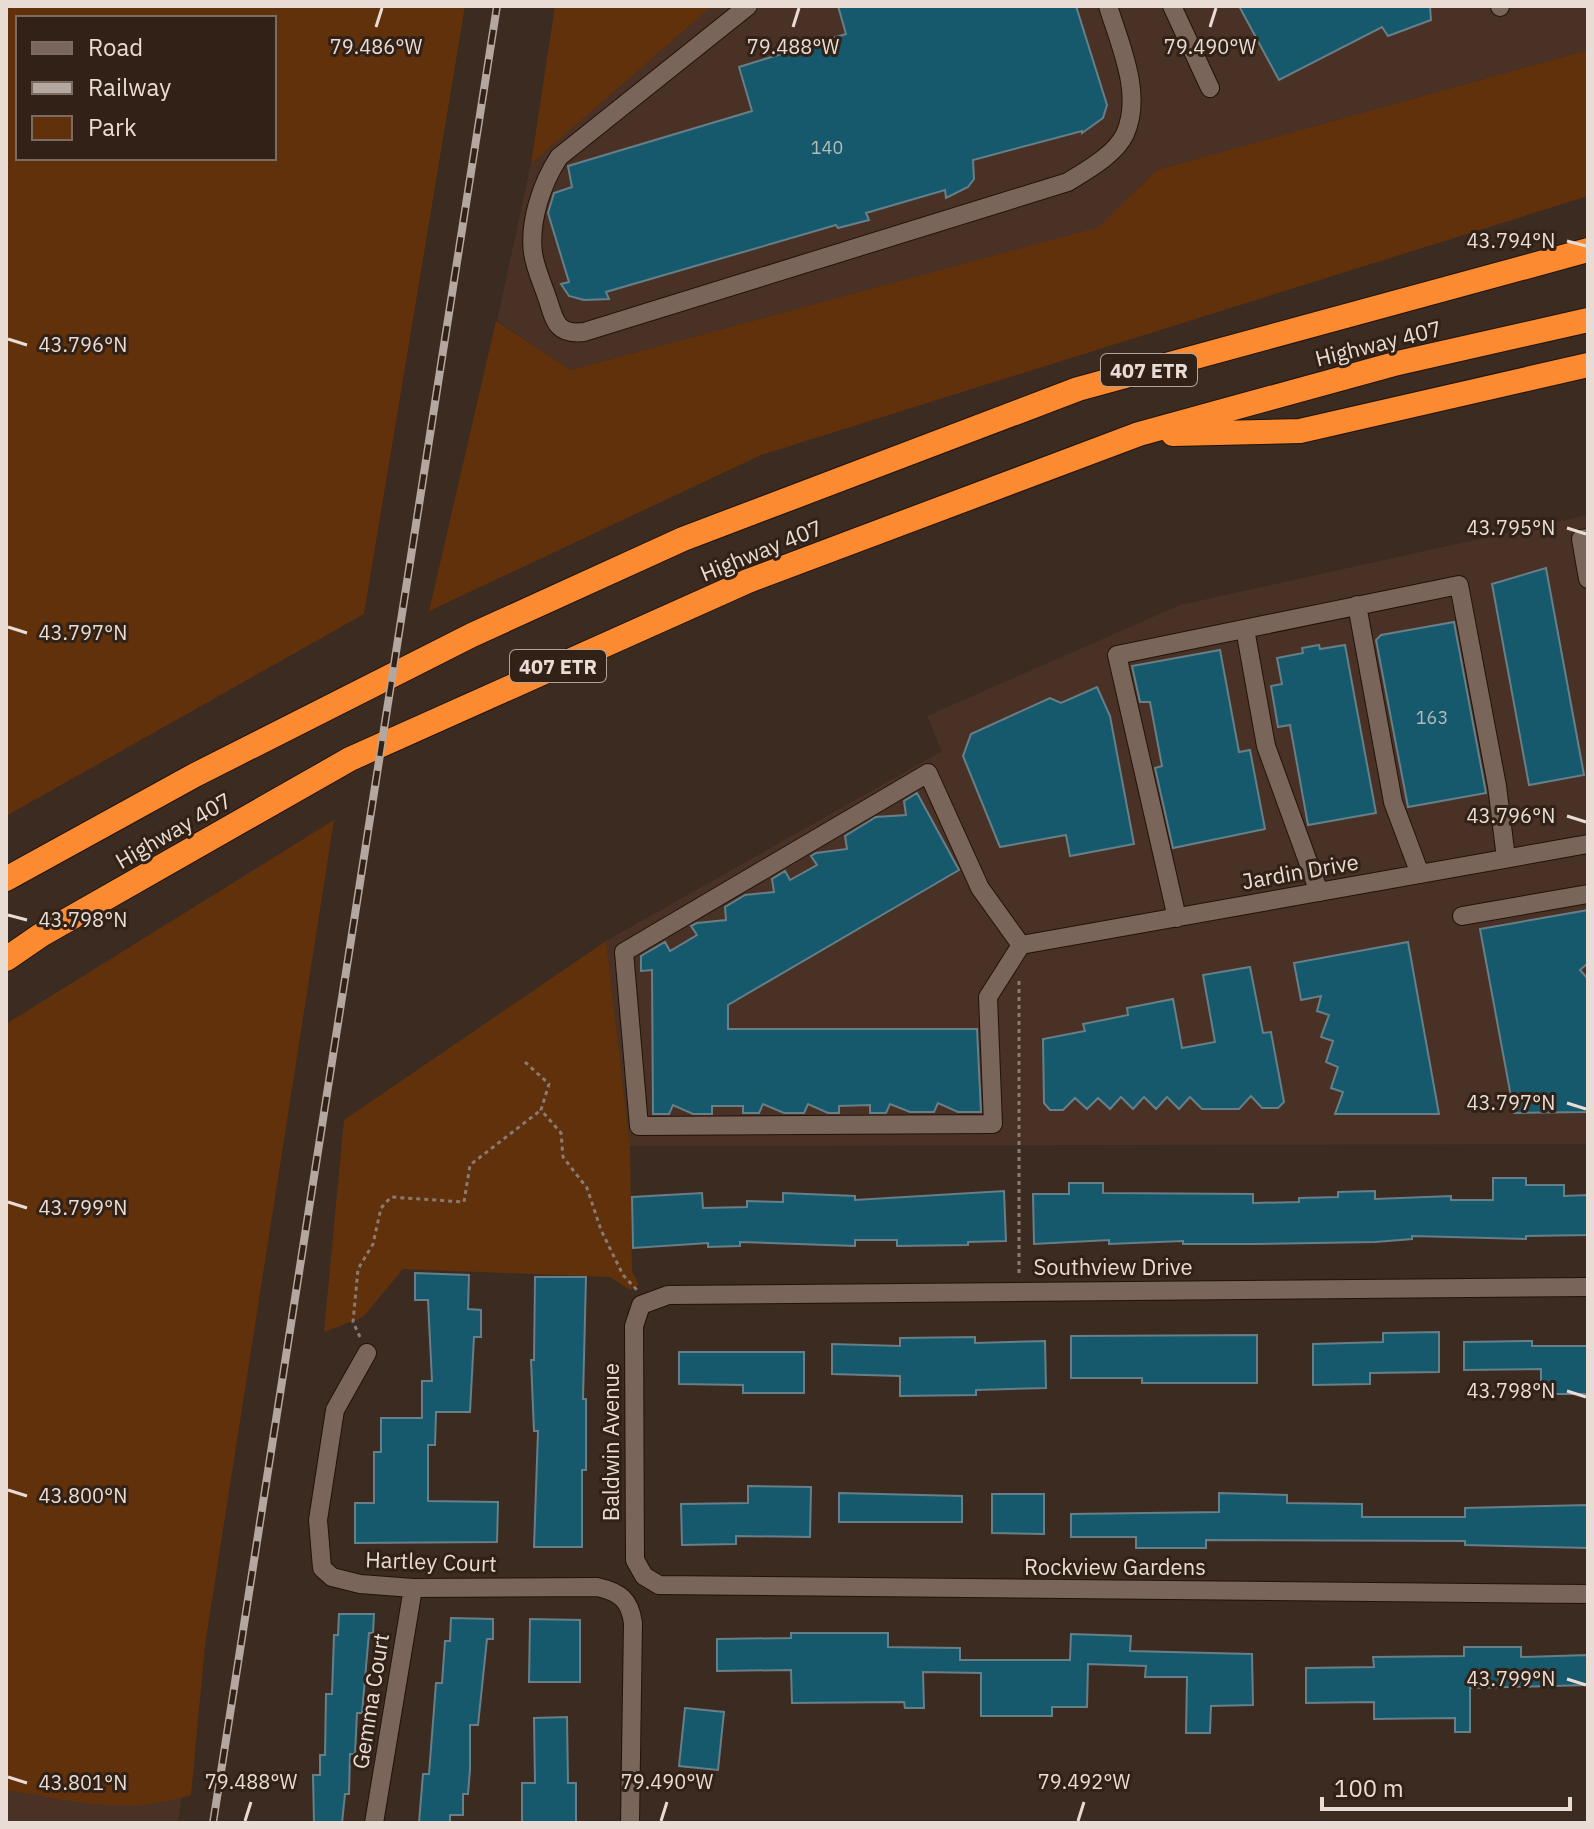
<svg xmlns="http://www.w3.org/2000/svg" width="1594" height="1829" viewBox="0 0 1594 1829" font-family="'IBM Plex Sans',sans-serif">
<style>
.built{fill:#493225}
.green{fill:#61310c;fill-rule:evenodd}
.building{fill:#17596c;stroke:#667f88;stroke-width:2}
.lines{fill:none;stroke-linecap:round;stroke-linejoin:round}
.minor-casing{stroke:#221309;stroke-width:20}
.highway-casing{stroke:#221309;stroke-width:26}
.path{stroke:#8a7b72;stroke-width:3;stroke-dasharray:4 4;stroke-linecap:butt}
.minor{stroke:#796559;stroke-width:18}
.highway{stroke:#fc8a31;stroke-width:24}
.rail-casing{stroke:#b4a79f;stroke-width:8}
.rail{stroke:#312116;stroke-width:5;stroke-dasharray:15;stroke-linecap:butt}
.ticks{fill:none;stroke:#e8dcd5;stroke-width:3}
.labels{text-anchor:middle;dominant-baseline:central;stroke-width:6;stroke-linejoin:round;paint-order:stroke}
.number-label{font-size:18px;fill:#b4bbbb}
.shield{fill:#312116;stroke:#b1a49c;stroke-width:2}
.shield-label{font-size:20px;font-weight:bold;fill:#e8dcd5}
.street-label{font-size:22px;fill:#e8dcd5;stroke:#312116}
.ticks-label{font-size:20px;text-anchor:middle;fill:#e8dcd5;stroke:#312116;stroke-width:6;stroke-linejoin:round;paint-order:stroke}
</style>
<rect width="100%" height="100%" fill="#3c2b20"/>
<path class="built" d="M712,6H1588V50L1157,170L1100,227L571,370L497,321L531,164Z
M1588,515V1144L630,1146L606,941L942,751L927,716L1180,605Z
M6,1771L185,1774L178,1823H6Z"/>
<path class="green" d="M6,6H465L364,614L6,816ZM18,18H274V158H18Z
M555,6H712L531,164Z
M1588,50V196L761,455L429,611L496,321L571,370L1099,227L1157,170Z
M334,820L205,1645L191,1795C122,1816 75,1801 6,1790V1024Z
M606,941L630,1146L632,1272L639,1284L630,1290L610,1277L403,1269L363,1317L324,1332L344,1120Z"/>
<path class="building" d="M838,6H1076L1107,105L1103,118L1082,133V131L973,160L974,179L968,187L946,198L945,190L866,213L869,220L838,228L836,225L606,292L609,299L584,300L569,296L561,284L569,282L548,213L554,193L572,187L568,166L752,111L739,67L846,34Z
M1239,6H1430L1431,20L1388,36L1382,27L1279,80Z
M1546,568L1584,775L1529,785L1492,584Z
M1454,622L1486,793L1408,807L1376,640L1381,635Z
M1319,645L1320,649L1345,645L1376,813L1308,825L1290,725L1278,727L1271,686L1282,684L1277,658L1303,653L1302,648Z
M1220,650L1239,752L1250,750L1265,829L1173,848L1155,768L1162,766L1150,702H1140L1132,666Z
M1097,687L1110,716L1134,844L1070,856L1066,835L1000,847L963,756L971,734L1050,698L1061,703Z
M917,793L959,870L728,1005V1029H977L981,1112H958L938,1103L934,1112H910L890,1104L886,1113H870V1105L839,1106V1113H828L808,1104L804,1113H784L763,1104L759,1113H743V1106H712V1114H693L673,1105L669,1114H653L652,970L641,971V956L665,942L670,951L697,935L691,926L697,923L726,920L725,907L745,895L774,892L772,879L785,871L790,880L817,865L811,856L816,853L847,849L845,836L876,817L906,815L904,801Z
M1588,910V963L1580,970L1588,979V1112L1514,1113L1480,929Z
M1408,942L1439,1114H1335L1343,1092L1331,1088L1338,1067L1326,1062L1333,1041L1321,1037L1329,1015L1317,1011L1321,996L1301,1000L1294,963Z
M1250,967L1263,1033L1271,1032L1284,1102L1278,1108H1262L1251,1096L1239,1109H1202L1190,1097L1179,1109L1167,1097L1156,1109L1144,1097L1133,1109L1121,1097L1110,1109L1098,1098L1087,1109L1075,1098L1063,1110H1050L1044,1103L1043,1039L1085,1031L1083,1024L1128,1015L1127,1008L1173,999L1182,1048L1215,1042L1203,975Z
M1493,1178H1526V1185H1564V1196L1588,1195V1235L1526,1236V1239L1412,1236V1239L1375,1242L1254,1244H1183V1241L1109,1244V1240L1034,1244L1033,1194H1069V1183H1103V1193L1253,1194V1203L1299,1202V1198L1338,1197V1192L1375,1191V1199L1451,1196V1200H1493Z
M1004,1191L1006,1241L968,1242V1245L897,1246V1240H855V1246L740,1242V1246L708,1247V1243L633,1248L632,1197L702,1193L703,1208L747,1207V1201L783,1202V1193L855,1196V1200Z
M415,1273L469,1275L468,1309L481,1310V1337H474L470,1412H436L435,1445H428V1501L498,1502L497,1542L355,1543V1503H374V1452H381V1418H422V1381H432L428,1300H415Z
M535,1277H586L583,1399H586V1470H582V1547H534L538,1431H534L531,1360H534Z
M1439,1332V1372L1370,1373V1384L1313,1385V1344L1383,1342V1333Z
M1257,1335V1383H1142V1378H1071V1336Z
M975,1337V1343L1045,1341L1046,1388L976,1390V1395L900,1396V1376L832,1374V1344L900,1346V1338Z
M1532,1341V1346H1588V1394H1541V1369L1464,1370V1342Z
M679,1352H804V1393H743V1385L679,1384Z
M748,1486L811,1487L810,1537L736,1536V1544L682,1545L681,1504L748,1503Z
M839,1493L962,1496V1522H839Z
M1219,1493L1287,1495V1503L1362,1504V1517H1465V1508L1588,1505V1548L1465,1545V1541L1206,1540V1548H1136V1537H1071V1514L1219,1512Z
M992,1494H1044V1534L992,1533Z
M339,1614H374L373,1633H369L362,1713H357L355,1754H350L349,1794H345L342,1823H314L313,1775H320V1755H325L326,1694H332L334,1635H338Z
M451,1618L493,1619V1639H487L478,1725H470V1769L468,1794H463V1815H450V1823H419L423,1774H429L436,1683H442L445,1641H450Z
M530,1619L580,1620V1682H529Z
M791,1633H888V1647L960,1648V1660H1070L1071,1634L1131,1636L1130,1651L1252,1654L1253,1705L1211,1706L1210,1733H1186L1187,1677H1145L1146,1666L1088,1664L1087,1707H1052V1716H981V1673L923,1672L924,1708H905L904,1702L792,1703L791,1670L717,1671V1639L791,1638Z
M1464,1647H1521V1657L1588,1655V1685L1470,1688V1732H1455V1718L1374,1719V1702L1306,1703V1668L1374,1667L1373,1657L1464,1656Z
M685,1708L724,1712L718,1770L679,1766Z
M567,1717L568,1783H576V1823H522V1783H535L534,1718Z"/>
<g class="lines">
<defs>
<path id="minor" d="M748,6L559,157C542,183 529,221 533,253C535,268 543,285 548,300C555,323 558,335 584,332L1068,182C1087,170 1115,155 1125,134C1143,94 1120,45 1108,6
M1172,6L1210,88
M1500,6V7
M1588,538L1581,539L1588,579
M1357,605L1393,802L1420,874
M1245,629L1266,746L1319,892
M928,773L980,888L1021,945L988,997L993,1124L639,1126L624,952Z
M1462,916L1588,894
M1177,918L1117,655L1459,585L1497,786L1506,858
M1021,945L1588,844
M1588,1287L668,1295L641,1305L634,1326L635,1560L644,1576L659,1585L1588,1594
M367,1353L335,1410L318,1520L322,1568L332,1577L360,1584L413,1588L597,1587C620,1592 630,1600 633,1623L630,1823
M374,1823L413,1588"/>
<path id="highway" d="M1173,434L1300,431L1588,365
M6,879L195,775L472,635L683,539L1078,389L1588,250
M6,959L41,935L350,759L748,581L1139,434L1398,363L1588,320"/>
</defs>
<use href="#minor" class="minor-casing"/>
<use href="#highway" class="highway-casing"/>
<path class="path" d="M1019,981V1277
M525,1062L549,1084L541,1110L561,1133L563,1157L587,1188L601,1230L623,1275L637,1290
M360,1337L353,1322L358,1269L373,1244L381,1208L391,1197L464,1202L470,1165L541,1110"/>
<use href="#minor" class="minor"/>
<use href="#highway" class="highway"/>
<defs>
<path id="rail" d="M213,1823L497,6"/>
</defs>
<use href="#rail" class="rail-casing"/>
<use href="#rail" class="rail"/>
</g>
<path class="ticks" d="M376,27L382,8M793,27L799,8M1210,27L1216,8M1567,241L1586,246M8,339L27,345M1567,528L1586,534M8,627L27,633M1567,816L1586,822M8,915L27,920M1567,1103L1586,1109M8,1202L27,1208M1567,1391L1586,1397M8,1490L27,1496M1567,1679L1586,1685M8,1777L27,1783M245,1821L251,1802M661,1821L667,1802M1078,1821L1084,1802"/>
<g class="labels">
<g class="number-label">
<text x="827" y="147">140</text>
<text x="1432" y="717">163</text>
</g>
<g class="shield">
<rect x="1101" y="354" width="96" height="32" rx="6"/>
<rect x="510" y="650" width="96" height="32" rx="6"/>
</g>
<g class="shield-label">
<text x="1149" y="370">407 ETR</text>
<text x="558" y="666">407 ETR</text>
</g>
<g class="street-label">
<text transform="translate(1378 343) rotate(-14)">Highway 407</text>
<text transform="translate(761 550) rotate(-22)">Highway 407</text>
<text transform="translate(173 830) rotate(-30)">Highway 407</text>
<text transform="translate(1300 871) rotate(-10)">Jardin Drive</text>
<text x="1113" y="1266">Southview Drive</text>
<text transform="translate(610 1442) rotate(-90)">Baldwin Avenue</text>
<text transform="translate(431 1561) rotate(2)">Hartley Court</text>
<text x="1115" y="1566">Rockview Gardens</text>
<text transform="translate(370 1701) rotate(-81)">Gemma Court</text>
</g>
</g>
<g class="ticks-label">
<text x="376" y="54">79.486°W</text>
<text x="793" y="54">79.488°W</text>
<text x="1210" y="54">79.490°W</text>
<text x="1511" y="248">43.794°N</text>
<text x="83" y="352">43.796°N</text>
<text x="1511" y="535">43.795°N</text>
<text x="83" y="640">43.797°N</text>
<text x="1511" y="823">43.796°N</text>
<text x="83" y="927">43.798°N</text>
<text x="1511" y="1110">43.797°N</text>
<text x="83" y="1215">43.799°N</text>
<text x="1511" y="1398">43.798°N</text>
<text x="83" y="1503">43.800°N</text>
<text x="1511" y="1686">43.799°N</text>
<text x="251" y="1789">79.488°W</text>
<text x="667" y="1789">79.490°W</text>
<text x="1084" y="1789">79.492°W</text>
<text x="83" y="1790">43.801°N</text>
</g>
<rect width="1594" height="1829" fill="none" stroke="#e8dcd5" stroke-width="16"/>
<rect x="16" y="16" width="260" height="144" fill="#312116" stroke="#7a6c62" stroke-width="2"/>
<rect x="32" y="42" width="40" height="12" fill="#796559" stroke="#7a6c62" stroke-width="2"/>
<text x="88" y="56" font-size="24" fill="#e8dcd5">Road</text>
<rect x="32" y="82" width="40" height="12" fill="#b4a79f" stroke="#7a6c62" stroke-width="2"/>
<text x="88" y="96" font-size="24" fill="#e8dcd5">Railway</text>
<rect x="32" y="116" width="40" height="24" fill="#61310c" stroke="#7a6c62" stroke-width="2"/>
<text x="88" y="136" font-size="24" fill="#e8dcd5">Park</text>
<path d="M1322 1797v12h248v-12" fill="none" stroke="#e8dcd5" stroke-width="4"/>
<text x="1334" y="1797" font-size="24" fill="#e8dcd5" stroke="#312116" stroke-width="6" paint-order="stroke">100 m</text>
</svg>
